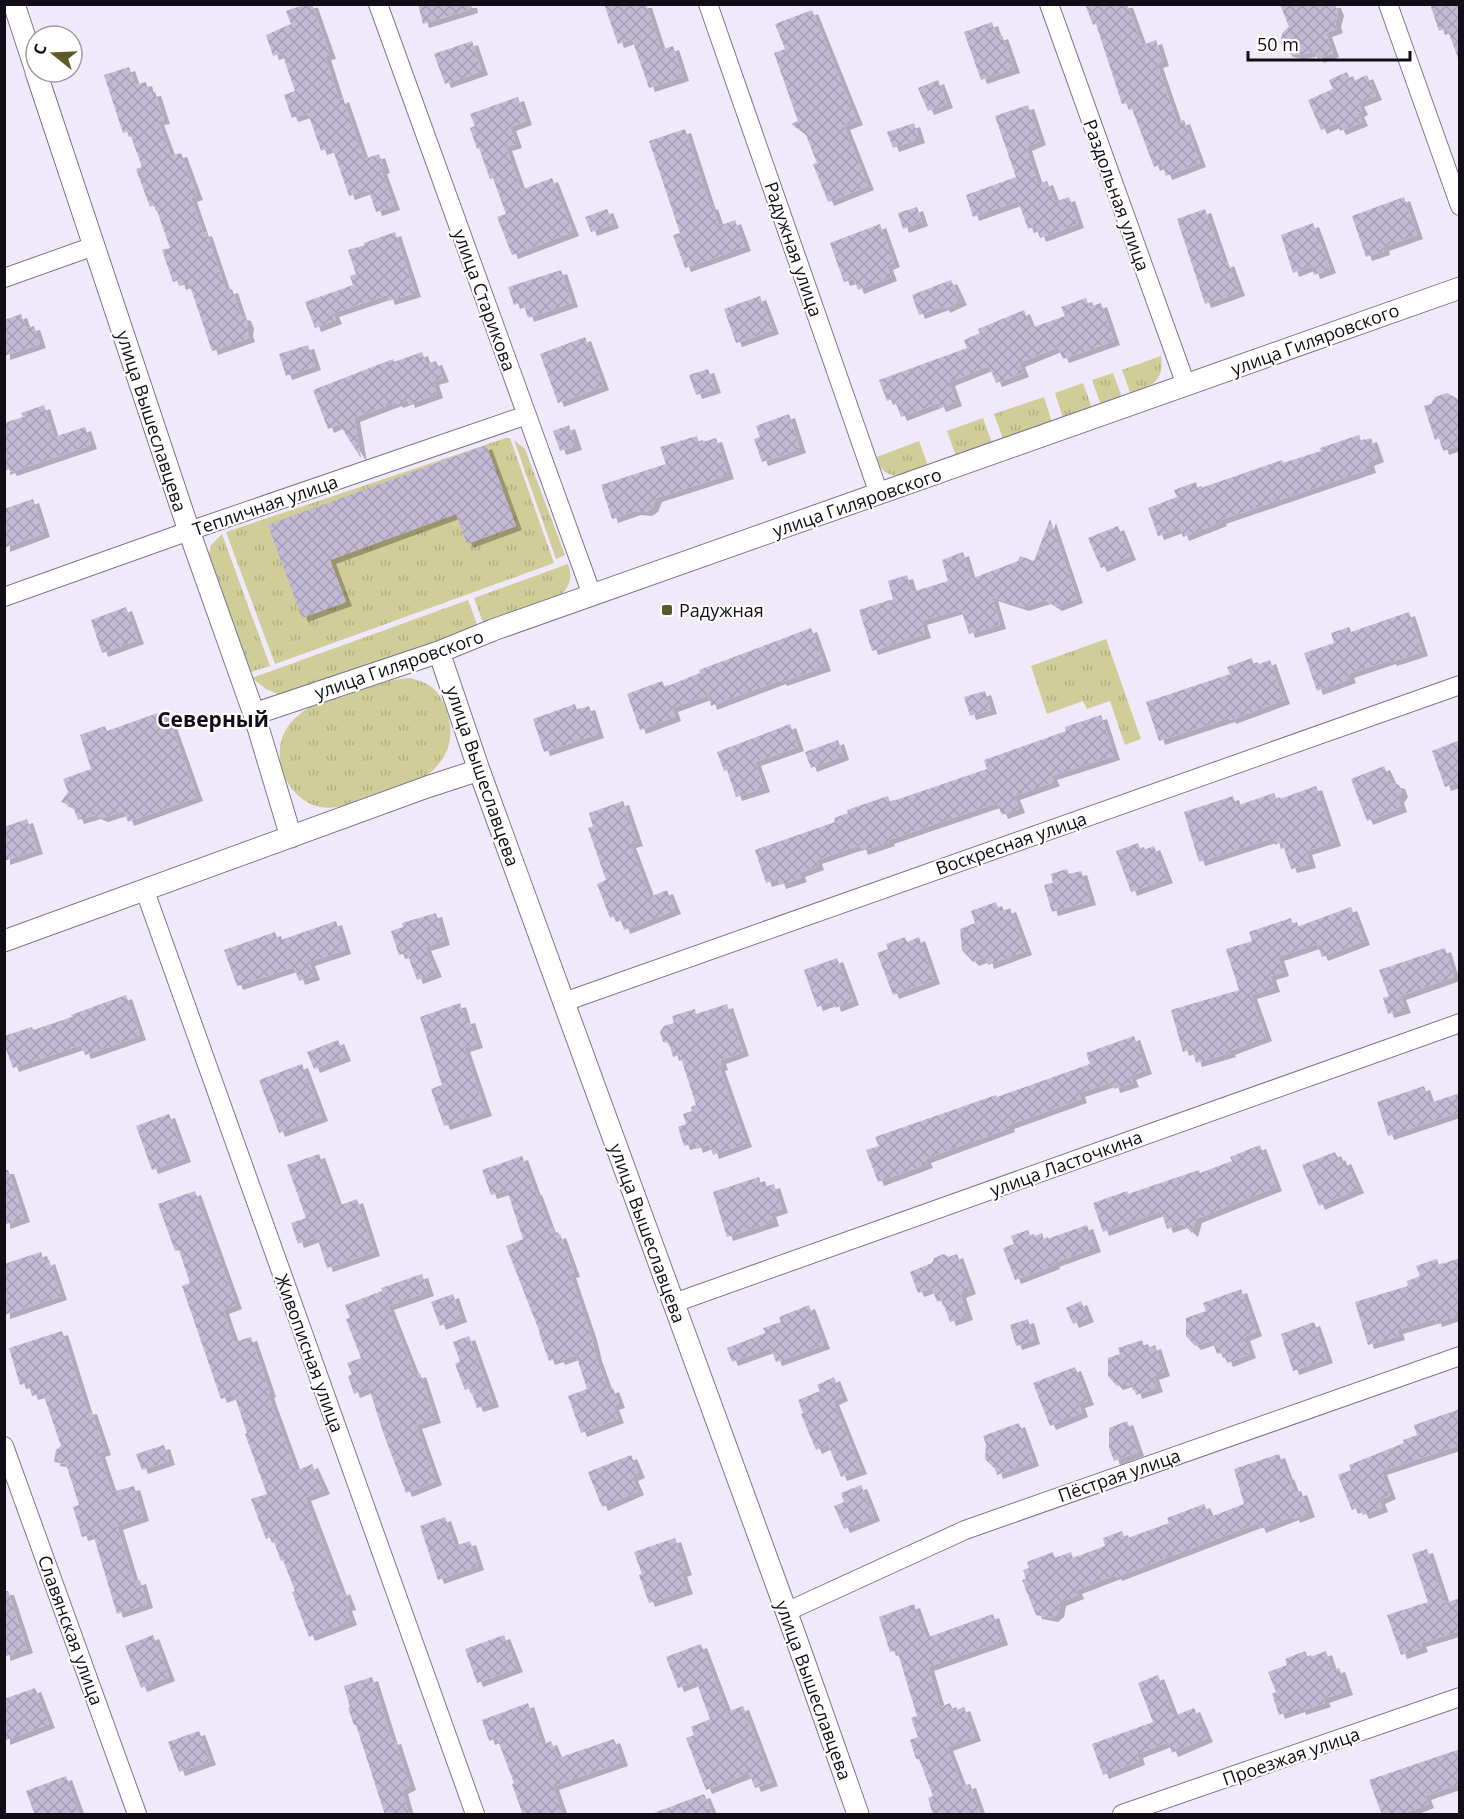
<svg xmlns="http://www.w3.org/2000/svg" width="1464" height="1819" viewBox="0 0 1464 1819" font-family="'Open Sans',sans-serif">
<style>
.grass{fill:url(#grass-tufts)}
.building{fill:url(#building-cross-hatch);filter:url(#shadow)}
.lines{fill:none;stroke-linecap:round;stroke-linejoin:round}
.minor-casing{stroke:#7f7690;stroke-width:20}
.tertiary-casing{stroke:#7f7690;stroke-width:23}
.minor{stroke:#fff;stroke-width:18}
.tertiary{stroke:#fff;stroke-width:21}
.poi-dot{fill:#5e5926;stroke:#fff;stroke-width:2}
.labels{text-anchor:middle;dominant-baseline:central;stroke-width:4.5;stroke-linejoin:round;paint-order:stroke}
.street-label{font-size:18px;fill:#100d16;stroke:#fff}
.poi-label{font-size:18px;fill:#100d16;stroke:#fff;text-anchor:start}
.quarter-label{font-size:21px;font-weight:bold;fill:#100d16;stroke:#fff}
</style>
<defs>
<pattern id="grass-tufts" width="24" height="20" patternUnits="userSpaceOnUse" patternTransform="scale(1.5)"><rect width="24" height="20" fill="#d0cd98"/><path d="M3 7l-1-3M5 7V3M7 7l1-3M15 17l-1-3M17 17v-4M19 17l1-3" fill="none" stroke="#b2af82"/></pattern>
<pattern id="building-cross-hatch" width="8" height="8" patternUnits="userSpaceOnUse" patternTransform="scale(1.5)"><rect width="8" height="8" fill="#c2b9d5"/><path d="M0 0l8 8M0 8l8-8" fill="none" stroke="#a69eb6"/></pattern>
<filter id="shadow"><feDropShadow dx="6" dy="4" stdDeviation="0" flood-color="#0004"/></filter>
</defs>
<rect width="100%" height="100%" fill="#efe9fb"/>
<path class="grass" d="M1161,356C1165,381 1151,386 1131,395L1122,370Z
M1113,373L1122,397L1101,405L1092,380Z
M1083,383L1092,408L1063,418L1055,393Z
M1044,397L1052,422L1003,439L994,414Z
M983,418L992,443L956,456L947,431Z
M506,438H510L554,563L275,664L226,532Z
M514,440L525,449L565,555L556,559Z
M919,441L928,466C904,475 889,485 874,458Z
M222,534L270,666L248,673L207,563L211,545Z
M568,564C573,578 570,588 558,597L484,625L474,598Z
M468,600L478,627L380,663L280,695L266,689L252,678Z
M1106,639L1141,739L1125,745L1110,701L1087,709L1083,701L1047,714L1031,666Z
M411,678C417,680 424,682 429,685C439,692 444,702 447,712C456,741 447,760 424,778C403,785 383,791 363,798C354,801 345,806 337,807C293,815 264,758 289,725C294,718 303,711 310,707C321,702 334,699 345,696C367,688 388,679 411,678Z"/>
<path class="building" d="M306,4H312L330,55L325,56L339,100L343,98L364,159L379,154L384,169L381,170L394,206L376,212L369,191L366,192V190L349,196L332,147L321,151L308,113L292,118L284,95L295,91L282,53L273,56L266,35L291,24L286,11Z
M418,4H471L472,9L423,24Z
M604,4H646L661,50L673,46L683,77L649,88L632,39L618,44Z
M1085,4H1127L1142,45L1156,40L1163,62L1157,64L1177,122L1184,120L1200,163L1166,176L1162,164L1154,167L1132,109L1129,110L1126,103L1122,104L1096,24L1093,25Z
M1280,4H1335L1338,12L1335,23L1337,29L1326,33L1333,53L1318,59L1315,52L1298,55L1287,53L1281,44V38L1283,32L1289,27Z
M1430,4H1460V57L1458,58L1447,28L1439,31Z
M812,10L857,121L844,126L868,186L828,202L813,164L817,163L806,135L791,124L798,121L774,53L785,49L775,24Z
M992,22L997,37L1002,35L1014,69L981,80L964,32Z
M472,41L482,71L445,84L434,54Z
M129,67L135,85L146,82L149,93L155,92L164,120L158,121L171,156L181,153L197,196L191,198L203,233L206,232L226,291L232,289L241,316L245,317L248,325L247,332L249,338L212,351L189,283L180,286L178,280L173,282L162,250L170,248L155,205L150,207L136,169L142,167L129,131L123,133L104,75Z
M1347,72L1351,82L1367,75L1376,96L1358,103L1362,111L1358,113L1362,122L1340,131L1336,123L1321,130L1308,100L1333,89L1329,80Z
M938,80L947,104L928,111L918,88Z
M518,97L526,121L510,127L516,144L506,147L521,190L552,178L573,232L512,255L497,217L506,214L493,178L490,179L479,148L477,149L470,128L475,126L470,114Z
M1028,105L1040,141L1026,147L1038,184L1047,181L1055,202L1069,197L1078,224L1040,238L1036,226L1028,229L1018,201L973,217L966,195L1016,177L995,116Z
M914,123L919,139L893,148L887,132Z
M685,129L710,206L712,205L719,226L735,220L745,247L685,268L673,235L680,233L649,141Z
M1404,197L1417,235L1383,247L1384,251L1366,257L1352,216Z
M917,207L922,222L903,229L898,213Z
M607,209L613,224L591,232L585,217Z
M1205,209L1224,264L1228,262L1239,292L1205,304L1177,219Z
M1313,223L1330,269L1314,275L1311,266L1293,273L1281,235Z
M880,224L894,263L887,266L891,277L858,290L854,279L844,282L830,243Z
M395,232L415,293L389,301L387,295L333,313L336,320L315,328L305,302L353,285L350,276L356,274L348,250L365,245L364,243Z
M561,270L572,303L528,318L523,302L514,305L508,287Z
M951,280L961,301L944,309L943,306L919,315L912,295Z
M760,296L773,330L736,343L724,309Z
M1086,298L1089,307L1101,303L1114,341L1063,359L1058,347L1019,363L1023,373L996,383L989,366L949,382L956,402L940,408L938,403L901,417L894,398L887,401L879,380L967,348L964,340L980,333L978,329L1024,310L1031,328L1065,316L1061,307Z
M21,314L26,328L34,326L40,344L4,356V320Z
M585,337L603,386L558,403L540,354Z
M308,345L315,366L286,376L279,354Z
M422,352L426,364L436,361L443,378L433,381L437,394L409,404L408,400L397,404L396,402L354,418L361,458L339,424L328,429L313,390L393,359L394,362Z
M708,369L715,389L696,395L689,375Z
M1447,393L1460,400V445L1443,451L1439,438L1435,440L1424,406L1431,404L1435,397Z
M44,405L54,437L85,427L91,445L11,472L9,469L4,471V423L23,417L21,413Z
M789,414L800,449L762,462L754,439L760,437L756,426Z
M569,425L576,446L560,451L553,431Z
M1359,435L1361,441L1371,438L1378,458L1368,462L1370,469L1220,520L1221,522L1183,537L1180,528L1158,536L1148,508L1177,497L1174,490L1196,482L1198,489L1282,460L1283,463L1321,451L1320,448Z
M697,436L699,443L716,438L728,475L656,498L652,508L646,512L635,511L612,519L601,485L666,464L660,447Z
M486,445L516,526L467,544L456,514L330,560L346,602L302,618L268,525Z
M33,499L44,533L4,548V509Z
M1050,519L1077,599L1056,607L1045,600L1023,607L992,597L1000,625L969,634L961,609L921,621L925,634L872,651L859,610L893,599L888,581L907,575L912,592L948,581L942,560L963,552L971,579L1018,561L1020,556L1034,561Z
M1118,526L1130,556L1101,568L1088,538Z
M126,607L138,640L102,653L91,620Z
M1409,612L1422,652L1391,662L1390,660L1348,674L1350,679L1317,691L1304,653L1334,643L1331,633L1349,627L1351,632Z
M811,628L825,667L781,682L780,680L711,706L708,695L672,708L675,717L640,730L627,694L662,681L665,687L700,673L699,670Z
M1252,658L1254,666L1270,660L1284,700L1230,720L1229,718L1159,741L1146,702L1230,674L1227,667Z
M985,691L991,710L970,716L964,697Z
M575,704L577,710L589,706L598,734L544,752L533,719Z
M166,710L197,797L128,822L124,811L102,818L95,815L78,820L73,807L61,802L68,792L63,779L91,769L80,735L105,726L107,731Z
M1101,715L1114,756L1051,776L1054,782L1014,796L1019,809L1002,815L997,803L888,840L889,842L862,851L860,845L816,860L818,866L799,873L801,878L780,885L778,879L766,883L755,850L835,822L834,818L848,813L847,810L888,796L890,802L987,769L984,760L1066,731L1065,727Z
M790,724L798,747L755,762L764,788L736,797L727,770L724,771L717,752Z
M838,740L843,756L811,768L805,752Z
M1460,740V782L1445,787L1432,751Z
M1384,766L1392,783L1399,785L1402,793L1398,799L1401,808L1367,821L1351,779Z
M1316,786L1335,842L1306,851L1310,864L1291,869L1282,842L1275,845L1273,838L1199,862L1184,812L1233,796L1236,806L1274,793L1277,800Z
M623,801L637,842L630,844L650,897L667,890L675,910L624,930L619,915L610,918L597,884L606,880L588,828L593,826L589,813Z
M27,819L37,850L4,861V827Z
M1138,843L1141,851L1154,846L1167,879L1131,892L1116,851Z
M1067,869L1069,874L1081,871L1090,901L1052,912L1044,885L1053,883L1051,874Z
M996,902L1000,912L1010,908L1026,951L988,965L986,957L973,962L962,950L960,929L975,923L971,911Z
M1351,907L1364,941L1322,957L1317,944L1278,957L1283,972L1270,976L1274,988L1251,995L1266,1037L1229,1051L1230,1053L1196,1063L1192,1049L1183,1052L1171,1010L1239,990L1226,949L1252,941L1249,932L1291,918L1294,928Z
M436,913L444,941L425,947L436,973L417,980L407,953L399,955L391,931L403,927L402,923Z
M336,921L345,950L309,962L314,976L299,981L294,967L237,986L224,950L275,932L278,941Z
M905,937L907,942L919,937L934,980L893,995L877,953L888,949L886,944Z
M1445,948L1454,977L1400,996L1405,1009L1388,1014L1383,998L1389,996L1379,970Z
M837,958L853,1001L835,1008L833,1001L817,1007L804,970Z
M126,995L140,1036L85,1055L81,1045L13,1068L4,1044V1036L32,1027L33,1030L72,1017L71,1015Z
M460,1003L465,1020L469,1019L477,1044L464,1048L486,1112L444,1126L431,1089L442,1085L420,1017Z
M727,1004L743,1052L720,1060L722,1066L719,1067L746,1143L713,1155L709,1144L697,1149L695,1143L684,1146L678,1127L686,1124L683,1114L692,1111L691,1107L696,1105L680,1055L673,1057L669,1043L663,1042L660,1032L664,1026L674,1023L672,1016L695,1009L696,1014Z
M1134,1036L1146,1070L1130,1076L1133,1083L1114,1089L1112,1082L1079,1093L1081,1099L1008,1125L1009,1128L925,1159L927,1164L878,1182L866,1150L879,1146L875,1137L996,1095L997,1097L1090,1064L1086,1053Z
M338,1040L345,1057L314,1069L307,1052Z
M302,1064L322,1117L279,1133L259,1080Z
M1424,1086L1430,1103L1460,1093V1112L1388,1136L1377,1102Z
M169,1114L185,1158L152,1170L136,1126Z
M1260,1145L1276,1187L1196,1219L1192,1233L1182,1224L1167,1229L1161,1211L1103,1232L1093,1203L1127,1191L1128,1194L1199,1170L1200,1173L1232,1161L1230,1157Z
M1335,1152L1340,1162L1345,1160L1358,1189L1319,1206L1302,1165Z
M319,1154L338,1206L357,1199L374,1252L327,1268L317,1237L298,1244L291,1223L306,1218L287,1165Z
M522,1156L535,1192L536,1191L550,1229L552,1228L555,1236L560,1234L574,1273L570,1274L591,1336L596,1357L608,1390L613,1388L619,1404L613,1406L618,1419L581,1433L568,1396L587,1389L576,1355L559,1361L558,1358L549,1361L539,1333H540L506,1246L523,1239L507,1190L491,1195L482,1170Z
M4,1170H8L24,1218L4,1225Z
M759,1177L762,1188L774,1184L782,1209L770,1213L773,1222L727,1237L713,1192Z
M195,1191L236,1305L223,1310L234,1342L251,1337L270,1393L268,1394L296,1471L312,1464L324,1490L305,1497L341,1592L344,1590L350,1606L346,1607L351,1621L309,1637L292,1592L295,1591L283,1560L281,1561L272,1536L266,1539L251,1499L267,1494L245,1434L247,1433L234,1394L221,1399L182,1286L190,1283L179,1250L175,1251L158,1204Z
M1087,1225L1095,1248L1053,1263L1054,1265L1015,1280L1003,1248L1014,1244L1011,1236L1028,1230L1031,1238L1042,1233L1044,1240Z
M41,1252L44,1262L49,1260L61,1296L4,1315V1264Z
M944,1254L949,1257L957,1254L970,1290L960,1294L967,1316L950,1322L942,1300L937,1302L932,1288L918,1293L910,1272L932,1263L934,1258Z
M1460,1258V1315L1436,1323L1435,1319L1397,1330L1399,1336L1368,1345L1355,1302L1408,1286L1407,1281L1420,1276L1416,1266L1437,1259L1439,1265Z
M422,1274L428,1292L388,1306L381,1288Z
M1241,1289L1256,1332L1244,1337L1250,1354L1227,1363L1223,1352L1217,1354L1212,1340L1195,1346L1186,1336V1318L1206,1311L1203,1303Z
M382,1291L415,1375L420,1373L435,1419L416,1425L436,1481L406,1493L384,1435L369,1388L354,1394L348,1376L352,1374L347,1363L361,1358L346,1319L350,1318L345,1305Z
M453,1294L461,1318L440,1326L431,1302Z
M1081,1301L1088,1318L1073,1324L1066,1308Z
M809,1305L824,1345L776,1362L771,1348L732,1362L727,1348L765,1333L763,1328L781,1322L779,1317Z
M1028,1319L1034,1340L1016,1346L1010,1325Z
M1314,1322L1327,1359L1293,1371L1281,1334Z
M62,1331L87,1411L91,1410L105,1451L99,1453L112,1492L134,1486L143,1517L117,1526L134,1582L140,1580L147,1604L117,1614L93,1534L82,1537L73,1507L79,1505L66,1464L54,1462L56,1450L61,1446L43,1393L32,1396L28,1383L20,1385L9,1348Z
M469,1336L493,1403L477,1408L470,1388L465,1390L455,1364L460,1361L453,1342Z
M1142,1340L1145,1349L1155,1345L1164,1372L1153,1376L1157,1388L1136,1395L1133,1384L1127,1386L1126,1383L1117,1386L1108,1376V1358L1120,1354L1118,1348Z
M1075,1367L1088,1401L1079,1404L1082,1413L1050,1426L1033,1383Z
M834,1377L842,1397L833,1401L861,1470L841,1477L828,1444L816,1450L801,1414L803,1413L798,1400L820,1391L817,1385Z
M1460,1409V1445L1381,1471L1390,1495L1379,1500L1382,1508L1363,1515L1359,1507L1352,1510L1338,1475L1351,1470L1349,1465L1404,1443L1403,1440L1417,1435L1414,1425Z
M1127,1421L1138,1452L1114,1461L1109,1447V1428Z
M1019,1423L1033,1462L997,1475L995,1469L985,1459L986,1444L983,1436Z
M164,1445L169,1461L142,1470L136,1454Z
M1279,1454L1287,1476L1288,1475L1295,1493L1301,1491L1309,1513L1294,1519L1293,1516L1260,1529L1258,1523L1116,1577L1115,1575L1076,1590L1078,1595L1060,1602L1058,1613L1052,1618L1036,1615L1022,1580L1026,1579L1023,1570L1029,1568L1027,1562L1053,1552L1055,1558L1071,1552L1073,1558L1105,1546L1103,1538L1122,1531L1125,1539L1169,1523L1167,1518L1204,1504L1210,1517L1244,1504L1234,1469Z
M631,1455L639,1474L632,1477L638,1491L602,1507L588,1472Z
M861,1485L874,1517L844,1529L834,1506L844,1502L841,1493Z
M445,1517L455,1546L470,1541L478,1566L438,1580L420,1526Z
M675,1538L686,1571L681,1573L687,1590L649,1603L639,1575L642,1574L634,1552Z
M1427,1549L1445,1603L1460,1598V1631L1420,1643L1422,1648L1401,1655L1387,1615L1428,1602L1412,1554Z
M4,1591H8L27,1649L4,1657Z
M914,1604L926,1638L993,1614L1002,1641L928,1667L940,1707L950,1703L953,1711L964,1707L975,1737L947,1747L962,1786L970,1784L981,1815H933L928,1798L933,1796L919,1759H916L910,1740L918,1737L911,1718L917,1716L897,1650L890,1652L879,1617Z
M153,1635L169,1677L141,1688L125,1646Z
M504,1635L517,1668L477,1683L465,1649Z
M701,1644L727,1712L743,1706L772,1782L755,1788L749,1773L706,1790L686,1738L694,1735L691,1727L710,1719L696,1681L678,1688L666,1657Z
M1305,1651L1308,1658L1326,1651L1332,1670L1339,1668L1347,1691L1323,1699L1325,1703L1300,1711L1299,1708L1279,1715L1272,1694L1276,1692L1268,1672L1287,1665L1285,1659Z
M1158,1675L1174,1716L1194,1708L1207,1738L1172,1753L1168,1742L1137,1754L1139,1761L1103,1775L1092,1744L1153,1722L1138,1683Z
M372,1677L392,1741L395,1740L410,1786L402,1790L409,1815H385L356,1725H354L348,1708L350,1707L344,1686Z
M35,1688L49,1724L4,1741V1699Z
M528,1703L542,1745L551,1741L558,1758L614,1739L622,1762L553,1786L563,1815H523L512,1784L514,1783L497,1738L489,1741L482,1720Z
M199,1731L210,1761L179,1772L168,1742Z
M1460,1749V1784L1425,1796L1428,1804L1400,1815H1382L1369,1780Z
M66,1776L80,1815H35L26,1791Z
M704,1794L713,1815H654V1813Z"/>
<g class="lines">
<defs>
<path id="minor" d="M378,4L592,595
M708,4L879,494
M1049,4L1186,385
M1388,4L1460,206
M4,278L94,246
M4,597L189,531L527,415
M145,891L475,1814
M564,1002L1460,685
M674,1303L1460,1023
M4,1446L137,1814
M786,1612L965,1530L1460,1356
M1122,1814L1460,1697"/>
<path id="tertiary" d="M14,4L36,71
M36,72L189,531L254,714L291,837
M439,652L479,770L796,1638L858,1814
M254,714L439,652L493,630L1460,288
M4,941L427,787L479,770"/>
</defs>
<use href="#minor" class="minor-casing"/>
<use href="#tertiary" class="tertiary-casing"/>
<use href="#minor" class="minor"/>
<use href="#tertiary" class="tertiary"/>
</g>
<rect class="poi-dot" x="661" y="604" width="12" height="12" rx="3"/>
<g class="labels">
<g class="street-label">
<text transform="translate(1117 195) rotate(70)">Раздольная улица</text>
<text transform="translate(794 249) rotate(71)">Радужная улица</text>
<text transform="translate(485 300) rotate(70)">улица Старикова</text>
<text transform="translate(1315 339) rotate(-20)">улица Гиляровского</text>
<text transform="translate(152 421) rotate(72)">улица Вышеславцева</text>
<text transform="translate(857 502) rotate(-19)">улица Гиляровского</text>
<text transform="translate(265 505) rotate(-19)">Тепличная улица</text>
<text transform="translate(399 664) rotate(-19)">улица Гиляровского</text>
<text transform="translate(483 776) rotate(71)">улица Вышеславцева</text>
<text transform="translate(1011 843) rotate(-19)">Воскресная улица</text>
<text transform="translate(1066 1163) rotate(-20)">улица Ласточкина</text>
<text transform="translate(648 1233) rotate(70)">улица Вышеславцева</text>
<text transform="translate(310 1353) rotate(70)">Живописная улица</text>
<text transform="translate(1119 1475) rotate(-19)">Пёстрая улица</text>
<text transform="translate(71 1630) rotate(70)">Славянская улица</text>
<text transform="translate(814 1690) rotate(70)">улица Вышеславцева</text>
<text transform="translate(1291 1756) rotate(-19)">Проезжая улица</text>
</g>
<g class="poi-label">
<text x="679" y="610">Радужная</text>
</g>
<g class="quarter-label">
<text x="213" y="719">Северный</text>
</g>
</g>
<rect width="1464" height="1819" fill="none" stroke="#100d16" stroke-width="12"/>
<g transform="translate(54 54) rotate(288)"><circle r="28" fill="#ffffff" stroke="#9f9ea2" stroke-width="1.5"/>
<path d="M0-4.5L10 22L0 15L-10 22Z" fill="#5e5926"/>
<text y="-9" font-size="16" font-weight="bold" text-anchor="middle" fill="#100d16">С</text>
</g>
<path d="M1248 51v9h162v-9" fill="none" stroke="#100d16" stroke-width="3"/>
<text x="1257" y="51" font-size="18" fill="#100d16" stroke="#ffffff" stroke-width="4.5" paint-order="stroke">50 m</text>
</svg>
